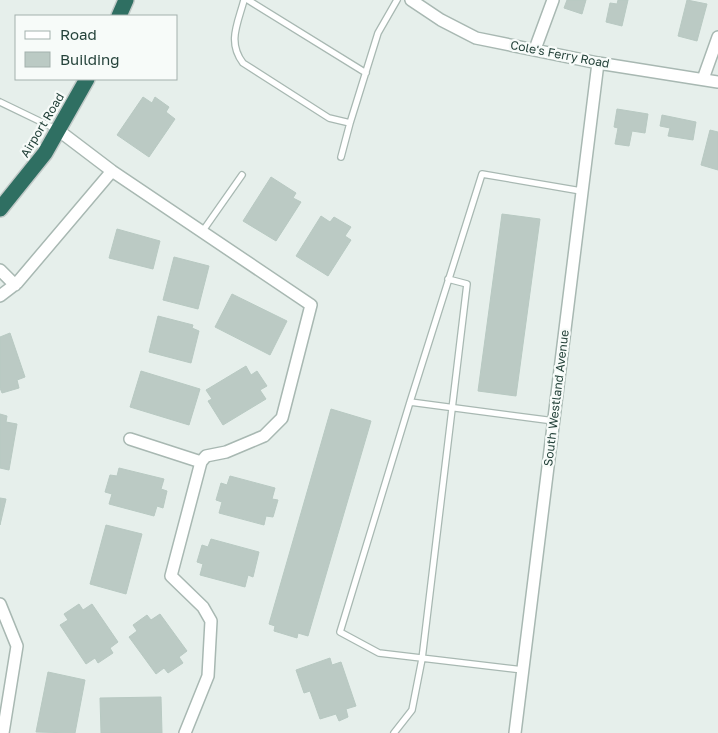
<svg xmlns="http://www.w3.org/2000/svg" width="718" height="733" viewBox="0 0 718 733" font-family="'Golos Text',sans-serif">
<style>
.building{fill:#bbcac4;stroke:#b8c9c2}
.lines{fill:none;stroke-linecap:round;stroke-linejoin:round}
.lane-casing{stroke:#a8b8b2;stroke-width:8}
.street-casing{stroke:#a8b8b2;stroke-width:14}
.highway-casing{stroke:#c2cac8;stroke-width:18}
.lane{stroke:#fff;stroke-width:5.5}
.street{stroke:#fff;stroke-width:11}
.highway{stroke:#2f6f62;stroke-width:15}
.labels{text-anchor:middle;dominant-baseline:central;stroke-width:4.5;stroke-linejoin:round;paint-order:stroke}
.street-label{font-size:12px;fill:#24423a;stroke:#f7fbf9}
</style>
<rect width="100%" height="100%" fill="#e6efeb"/>
<path class="building" d="M567,0H586L582,14L564,8Z
M618,0H628L622,26L606,22L610,3L617,4Z
M687,0L707,4L697,41L678,36Z
M143,97L152,103L155,97L169,107L166,112L175,119L149,157L117,135Z
M617,109L648,114L645,133L632,131L629,146L615,144L618,128L614,127Z
M662,115L696,122L693,140L668,136L670,128L660,126Z
M710,130L718,132V170L701,165Z
M271,177L296,193L293,198L301,202L276,241L243,221Z
M502,214L540,219L516,396L478,391Z
M321,216L330,222L334,217L351,227L345,236L351,240L328,276L296,256Z
M117,229L160,241L153,269L109,258Z
M174,257L209,266L198,309L163,300Z
M232,294L287,321L270,355L215,327Z
M158,316L193,325L192,328L199,331L191,363L149,352Z
M10,333L25,377L17,380L19,388L2,393L0,388V337Z
M246,366L251,375L257,371L267,386L260,390L266,399L223,425L208,401L212,399L206,390Z
M141,371L200,389L189,425L130,407Z
M331,409L371,421L308,636L298,633L297,638L274,631L275,626L269,624Z
M0,414L7,416L6,422L17,424L9,470L0,468Z
M119,468L164,479L161,489L167,491L163,508L157,506L154,516L109,504L112,494L105,492L110,475L117,476Z
M230,476L275,488L272,499L278,500L273,517L266,516L264,525L219,513L222,502L216,500L221,483L227,485Z
M0,498L6,499L0,525Z
M106,525L142,534L126,594L90,584Z
M211,539L259,552L253,577L248,575L245,587L200,575L203,564L197,562L202,545L208,547Z
M79,604L83,610L92,604L118,642L110,648L113,653L98,663L95,658L86,664L60,625L68,620L64,614Z
M160,614L187,651L179,657L183,663L168,673L164,668L156,674L129,637L137,631L133,625L147,615L151,620Z
M330,658L332,665L341,662L356,706L346,709L348,717L339,721L336,714L320,719L310,691L304,693L296,670Z
M48,672L85,680L75,733L36,732Z
M161,697L162,733H101L100,698Z"/>
<g class="lines">
<defs>
<path id="lane" d="M244,0C238,23 227,42 243,63L329,118L350,123L341,157
M248,0L366,73
M0,102L58,130
M350,123L378,33L397,0
M202,232L242,175
M410,402L482,174L581,191
M523,670L379,653L340,632L410,402L554,421
M394,733L412,710L422,659L467,284L448,279"/>
<path id="street" d="M411,0L441,20L476,38L598,63L718,82
M535,49L553,0
M703,79L718,37
M58,130L112,171L311,305L282,418L264,436L226,452L206,456L201,462L171,576L203,607L211,621L208,676L185,733
M0,270L15,285
M0,296L17,283L112,171
M130,439L201,462
M0,604L17,646L3,733
M515,733L598,63"/>
<path id="highway" d="M119,16L126,0
M0,209L45,153L87,79"/>
</defs>
<use href="#lane" class="lane-casing"/>
<use href="#street" class="street-casing"/>
<use href="#highway" class="highway-casing"/>
<use href="#lane" class="lane"/>
<use href="#street" class="street"/>
<use href="#highway" class="highway"/>
</g>
<g class="labels">
<g class="street-label">
<text transform="translate(560 54) rotate(11)">Cole's Ferry Road</text>
<text transform="translate(42 125) rotate(-59)">Airport Road</text>
<text transform="translate(556 398) rotate(-83)">South Westland Avenue</text>
</g>
</g>
<rect x="15" y="15" width="162" height="65" fill="#f7fbf9" stroke="#a3b1ad"/>
<rect x="25" y="31" width="25" height="8" fill="#ffffff" stroke="#a3b1ad"/>
<text x="60" y="40" font-size="15" fill="#24423a">Road</text>
<rect x="25" y="52" width="25" height="15" fill="#bbcac4" stroke="#a3b1ad"/>
<text x="60" y="65" font-size="15" fill="#24423a">Building</text>
</svg>
